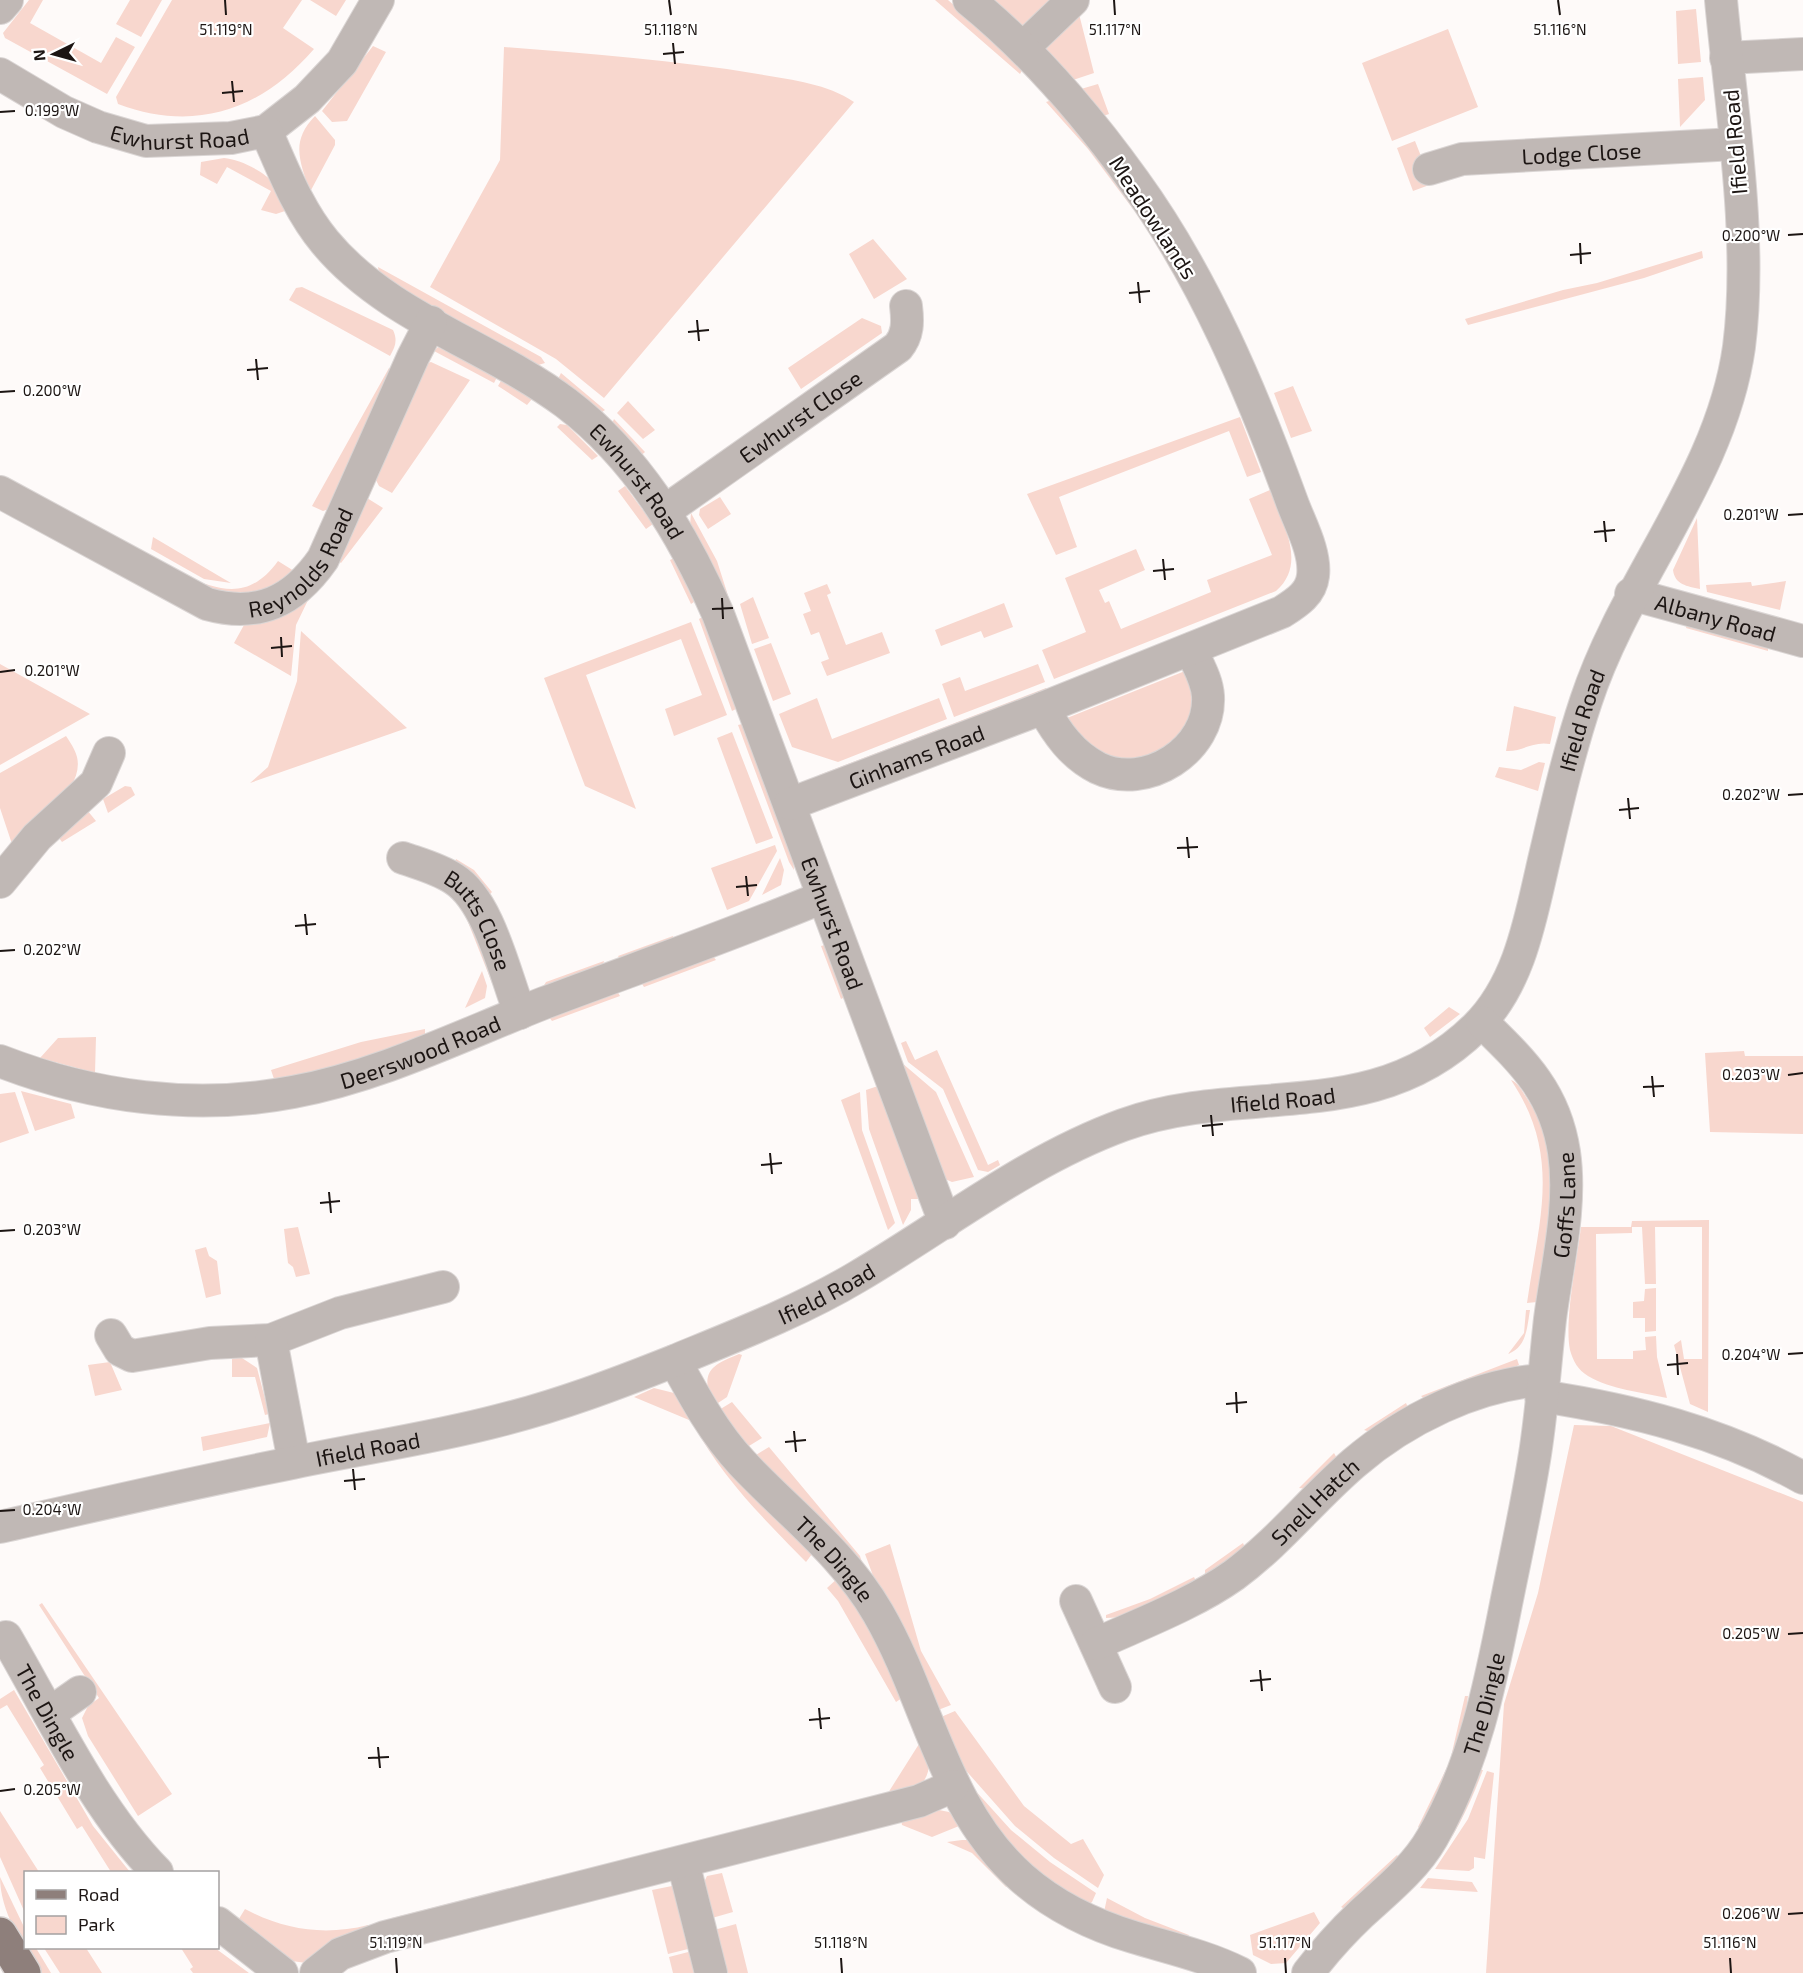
<svg xmlns="http://www.w3.org/2000/svg" width="1803" height="1973" viewBox="0 0 1803 1973" font-family="'Exo 2',sans-serif">
<style>
.green{fill:#f8d7ce}
.lines{fill:none;stroke-linecap:round;stroke-linejoin:round}
.minor-casing{stroke:#dad5d4;stroke-width:34}
.primary-casing{stroke:#dad5d4;stroke-width:36}
.minor{stroke:#c0b8b5;stroke-width:32}
.primary{stroke:#8e7f7b;stroke-width:33}
.ticks{fill:none;stroke:#1c1513;stroke-width:2}
.labels{text-anchor:middle;dominant-baseline:central;stroke-width:4.5;stroke-linejoin:round;paint-order:stroke}
.street-label{font-size:22px;fill:#1c1513;stroke:#fff}
.ticks-label{font-size:15px;text-anchor:middle;fill:#1c1513;stroke:#fff;stroke-width:4.5;stroke-linejoin:round;paint-order:stroke}
</style>
<rect width="100%" height="100%" fill="#fefaf9"/>
<path class="green" d="M29,0H43L30,23L101,63L116,37L135,47L107,94L5,38L3,33Z
M130,0H162L141,37L116,24Z
M172,0H302L283,28L314,49C261,110 196,133 118,104L116,97Z
M310,0H346L336,16Z
M935,0H948L1024,67L1020,74Z
M985,0H1058L1022,29Z
M1696,9L1701,62L1678,64L1676,11Z
M1079,14L1094,73L1073,80L1043,55L1045,41Z
M1448,29L1478,107L1392,141L1362,63Z
M373,46L386,52L347,121L332,122L322,111Z
M504,47C589,54 674,60 758,74C791,80 826,83 854,102L604,398L556,359L430,287L500,160Z
M1703,77L1705,100L1680,127L1678,79Z
M1098,84L1109,114L1100,117L1081,89Z
M1055,99L1138,201L1133,209L1088,149L1046,102Z
M315,116L335,140V145L310,192C300,161 290,142 315,116Z
M1415,141L1432,184L1413,191L1397,148Z
M224,158C247,160 290,184 285,211L276,214L261,210L271,191L227,167L217,184L200,175L201,162Z
M873,239L907,279L874,299L849,254Z
M1702,251L1703,258L1644,278L1468,325L1465,319L1563,290L1597,283Z
M378,267L541,357L545,363L535,366L391,284L379,273Z
M302,287L393,330C398,341 395,347 390,356L289,300L296,288Z
M862,318L881,326L882,333L801,389L788,368Z
M438,347L497,377L494,383L434,351Z
M431,362L470,380L392,493L379,486L374,476L423,364Z
M389,368L394,374L329,509L323,511L312,506Z
M561,373L605,410L599,414L558,379Z
M502,379L532,399L527,405L498,386Z
M1293,386L1312,431L1291,438L1274,393Z
M628,401L655,430L643,439L617,413Z
M1240,417L1261,472L1247,477L1229,431L1059,497L1077,547L1056,555L1027,494Z
M614,419L645,452L638,458L610,428Z
M560,424L567,425L598,456L592,460L557,427Z
M625,486L653,524L646,529L618,491Z
M1270,490C1282,523 1308,563 1276,591L1054,679L1042,650L1086,632L1065,578L1136,549L1145,570L1099,590L1105,603L1109,601L1121,629L1211,592L1207,580L1272,555L1249,499Z
M720,497L731,514L708,529L699,515L700,509Z
M367,498L383,508L341,563L337,560Z
M691,513L717,561L732,608L690,526Z
M1697,518L1700,589C1687,586 1675,585 1673,570Z
M153,537L224,579L231,583L204,579L151,549Z
M674,558L694,602L691,604L670,560Z
M278,561L294,571C277,590 244,600 219,595C208,594 195,582 185,576C224,593 251,598 278,561Z
M1786,581L1780,610L1707,592L1706,585L1751,582L1752,586Z
M827,584L831,593L827,595L846,645L882,632L890,653L827,676L821,662L829,659L819,632L811,635L803,614L811,611L804,593Z
M310,596L296,625L291,676L234,643L244,625L261,622Z
M753,597L769,638L752,644L740,604Z
M1004,603L1013,627L984,638L981,631L941,646L935,630Z
M702,617L736,709L732,711L699,619Z
M691,622L727,715L674,736L665,709L702,695L681,639L586,675L636,809L585,786L544,678Z
M1688,622L1768,643V651L1686,628Z
M301,631L407,728L250,783L268,767L297,681Z
M771,643L791,694L773,701L754,649Z
M0,664L90,714L0,765Z
M1038,664L1045,682L954,717L942,684L960,677L965,691Z
M1185,671L1199,698L1176,746L1131,763L1096,753L1066,722L1067,718Z
M1046,688L1048,693L818,780L819,775Z
M817,698L832,739L939,698L947,719L838,762L792,747L779,714Z
M1514,706L1556,717L1550,744C1532,741 1522,752 1506,751Z
M742,724L793,858L794,870L789,862L738,725Z
M732,732L773,838L756,844L717,738Z
M66,736C70,742 75,749 77,757C85,790 35,823 12,844L0,808V773Z
M1539,762L1545,763L1538,791L1495,777L1499,767L1521,770Z
M125,786L131,787L135,795L108,813L103,799Z
M87,810L96,821L62,842L56,834Z
M775,845L777,851L749,901L727,910L711,868Z
M780,858L784,870L781,885L762,895Z
M456,859L474,870L492,892L487,897L454,865Z
M470,912L494,981L492,983L466,917Z
M673,936V942L621,961L618,956Z
M825,945L845,997L841,999L821,946Z
M712,955L716,960L644,987L641,982Z
M604,961L602,968L543,987L546,982Z
M482,971L487,986L485,998L465,1008Z
M617,991L620,996L552,1021L549,1017Z
M1449,1007L1460,1014L1430,1037L1424,1028Z
M425,1029V1036L394,1049L276,1085L271,1070L361,1042Z
M96,1037L95,1073L40,1058L58,1038Z
M906,1041L915,1060L937,1050L988,1165L998,1160L1000,1165L988,1172L978,1170L943,1089L908,1062L901,1043Z
M1744,1051L1745,1056H1803V1134L1710,1132L1705,1053Z
M902,1063L936,1092L974,1177L952,1182L945,1179Z
M1511,1080C1518,1082 1523,1093 1528,1100C1567,1159 1545,1237 1537,1302L1527,1303C1539,1219 1562,1156 1511,1080Z
M878,1086L913,1179L918,1199H911V1210L903,1225L869,1129L866,1090Z
M21,1091L71,1104L75,1118L35,1131Z
M15,1092L29,1133L0,1143V1094Z
M860,1092L862,1130L895,1223L888,1230L841,1100Z
M1709,1220L1708,1412L1690,1404L1674,1345L1681,1340L1684,1359H1702V1227H1655L1656,1284H1645L1642,1227H1632V1233L1596,1234L1597,1359H1633V1351L1646,1350L1645,1337L1656,1336L1657,1357L1667,1398C1641,1392 1612,1390 1588,1376C1578,1370 1573,1361 1570,1350C1564,1320 1577,1260 1581,1227H1631L1632,1221Z
M298,1227L310,1274L296,1277L293,1267L288,1263L284,1229Z
M206,1247L209,1256L217,1261L221,1294L206,1298L195,1250Z
M1656,1288V1331L1645,1332V1318H1633V1302L1644,1301L1645,1289Z
M1526,1310H1530C1527,1327 1527,1347 1508,1354L1524,1333Z
M739,1354L742,1355L727,1397L712,1407C702,1372 707,1367 739,1354Z
M232,1358H242L257,1368L269,1414L265,1415L255,1377H232Z
M1517,1359L1519,1365L1510,1369L1428,1402L1421,1396Z
M110,1362L122,1390L95,1396L88,1365Z
M654,1388L674,1393L693,1417L689,1420L634,1397Z
M732,1402L762,1438L744,1449L714,1413Z
M1406,1403L1409,1410L1373,1433L1364,1430Z
M270,1423L267,1437L203,1451L201,1437Z
M694,1425L815,1550L806,1562C765,1520 721,1477 694,1425Z
M1574,1425L1611,1426L1803,1502V1973H1486L1504,1704L1538,1593Z
M769,1447L860,1556L867,1579L751,1458Z
M1334,1453L1338,1460L1307,1489L1299,1488Z
M1243,1543L1246,1550L1212,1575L1205,1574V1570Z
M890,1544L921,1651L951,1705L938,1710L891,1603L875,1581L865,1554Z
M839,1577L867,1613L905,1696L896,1702L838,1601L827,1588Z
M1194,1577L1197,1583L1125,1617L1106,1618V1615L1150,1599Z
M42,1603L172,1794L138,1816L88,1736L82,1718L88,1706L99,1698L39,1605Z
M14,1690L93,1826L130,1872H111L82,1826L77,1829L40,1768L44,1765L7,1705L0,1709V1699Z
M1465,1696H1468L1463,1732L1423,1828L1418,1827L1450,1761Z
M955,1711L1024,1806L1071,1844L1083,1839L1104,1875L1098,1888L1054,1858L1015,1826L969,1774L962,1766L941,1717Z
M919,1744H925C930,1761 932,1772 920,1786L888,1793Z
M1481,1770H1483C1470,1804 1455,1837 1432,1866Z
M1487,1771L1494,1773L1485,1859L1474,1857V1868L1469,1871L1435,1869L1468,1819Z
M964,1778L1011,1830L1050,1862L1096,1893L1092,1902L1087,1906L1017,1857Z
M934,1809L949,1812L959,1822V1826L932,1837L902,1825L901,1820Z
M0,1811L39,1872H26L25,1913L0,1857Z
M962,1840H970L1010,1884L1006,1887L972,1853L947,1842Z
M1397,1855L1400,1859L1347,1910L1341,1907Z
M722,1873L733,1912L712,1918L702,1886L707,1876Z
M0,1877L25,1929L26,1948H36L51,1973H40C22,1944 0,1911 0,1877Z
M549,1878L547,1883L398,1921L392,1918Z
M1428,1878L1472,1882L1478,1892L1420,1888Z
M672,1886L680,1892L696,1947L668,1954L652,1890Z
M1107,1898L1145,1918L1189,1935L1187,1938L1104,1912Z
M245,1909C284,1930 325,1936 368,1925V1930L306,1963L292,1961L237,1922Z
M1314,1912L1320,1923L1286,1963L1271,1964L1253,1955L1250,1935Z
M736,1924L748,1973H722L714,1930Z
M44,1948H86L102,1973H60Z
M181,1948H215L249,1973H193L190,1969L193,1967Z
M696,1950L702,1973H673L669,1957Z"/>
<g class="lines">
<defs>
<g id="minor">
<path d="M0,8L7,0"/>
<path d="M1024,47L1073,0"/>
<path d="M1726,58L1803,54"/>
<path id="s1" d="M0,74L64,112L98,127L146,141L231,138L266,131L307,99L342,62L378,0"/>
<path id="s2" d="M266,131C283,169 298,210 325,242C387,317 490,346 566,403C637,457 683,534 718,614L945,1223"/>
<path id="s3" d="M1429,169L1462,159L1735,144"/>
<path id="s4" d="M0,492L207,604C258,618 293,602 323,559L413,357L431,322"/>
<path id="s5" d="M665,511L898,347C908,335 908,322 906,306"/>
<path id="s6" d="M1631,594L1803,641"/>
<path d="M1043,708C1057,733 1072,755 1098,768C1146,791 1211,750 1208,696C1207,679 1197,664 1191,649"/>
<path id="s7" d="M790,804L1043,708L1282,612C1296,603 1311,594 1313,576C1316,552 1300,524 1292,502C1252,392 1203,276 1134,181C1086,114 1033,52 969,0"/>
<path id="s8" d="M403,858C420,864 439,869 454,879C489,901 505,975 520,1013"/>
<path d="M0,882L37,837L96,783L109,753"/>
<path id="s9" d="M0,1061C93,1097 194,1111 293,1092C380,1076 462,1035 544,1003C637,968 731,935 823,897"/>
<path d="M111,1335L120,1350L132,1356L210,1343L271,1340L340,1313L443,1287"/>
<path d="M271,1340L294,1462"/>
<path id="s10" d="M675,1361C694,1396 714,1433 742,1463C788,1512 844,1554 878,1613C929,1701 943,1808 1022,1878C1053,1905 1093,1925 1133,1937C1169,1948 1206,1956 1240,1973"/>
<path d="M1541,1396C1633,1410 1721,1432 1803,1478"/>
<path id="s11" d="M0,1527C96,1505 191,1483 287,1464C357,1449 428,1439 497,1421C558,1406 616,1384 674,1361C735,1336 800,1311 857,1277C944,1226 1027,1160 1123,1125C1245,1081 1374,1128 1476,1027C1521,983 1531,915 1545,856C1557,804 1569,752 1586,701C1626,579 1721,476 1739,347C1753,238 1731,109 1721,0"/>
<path d="M1076,1601L1115,1687"/>
<path id="s12" d="M6,1637C51,1714 94,1808 157,1872"/>
<path id="s13" d="M1096,1644C1142,1623 1193,1604 1234,1575C1279,1542 1312,1499 1354,1463C1404,1420 1476,1384 1543,1380"/>
<path d="M50,1713L80,1692"/>
<path d="M683,1862L711,1973"/>
<path d="M218,1923L282,1973"/>
<path d="M316,1973L340,1954L385,1937L919,1801L953,1786"/>
<path id="s14" d="M1308,1973C1324,1952 1342,1932 1361,1914C1386,1891 1415,1868 1432,1838C1474,1765 1490,1686 1506,1604C1516,1554 1527,1505 1535,1454C1542,1410 1545,1364 1550,1319C1557,1265 1572,1206 1564,1152C1555,1092 1523,1062 1482,1022"/>
</g>
<path id="primary" d="M0,1934L24,1973"/>
</defs>
<use href="#minor" class="minor-casing"/>
<use href="#primary" class="primary-casing"/>
<use href="#minor" class="minor"/>
<use href="#primary" class="primary"/>
</g>
<path class="ticks" d="M225,0L226,15M669,0L671,15M1114,0L1115,15M1558,0L1560,15M673,43L675,64M663,54L684,52M232,81L234,102M222,93L243,91M0,112L15,111M1788,235L1803,234M1580,243L1581,264M1570,255L1591,253M1138,282L1140,303M1129,293L1150,291M697,320L699,341M688,332L709,330M256,359L258,380M247,370L268,368M0,392L15,391M1788,515L1803,514M1604,521L1606,542M1594,532L1615,530M1163,559L1165,580M1153,571L1174,569M722,598L723,619M712,609L733,608M281,637L282,657M271,648L292,646M0,672L15,670M1788,795L1803,794M1628,798L1630,819M1619,810L1639,808M1187,837L1189,858M1177,848L1198,847M746,876L748,896M736,887L757,885M305,914L307,935M295,926L316,924M0,951L15,950M1788,1075L1803,1073M1652,1076L1654,1097M1643,1087L1664,1086M1211,1115L1213,1136M1202,1126L1223,1124M770,1153L772,1174M761,1165L782,1163M329,1192L331,1213M320,1203L340,1201M0,1231L15,1230M1677,1354L1678,1375M1788,1354L1803,1353M1667,1365L1688,1363M1236,1392L1237,1413M1226,1404L1247,1402M794,1431L796,1452M785,1442L806,1440M353,1469L355,1490M344,1481L365,1479M0,1511L15,1510M1788,1634L1803,1633M1260,1670L1262,1691M1250,1681L1271,1679M819,1708L821,1729M809,1720L830,1718M378,1747L380,1768M368,1758L389,1757M0,1791L15,1789M1788,1914L1803,1913M396,1958L397,1973M841,1958L842,1973M1285,1958L1286,1973M1730,1958L1731,1973"/>
<g class="labels">
<g class="street-label">
<text stroke="none"><textPath href="#s1" startOffset="195">Ewhurst Road</textPath></text>
<text transform="translate(1734 142) rotate(-95)">Ifield Road</text>
<text stroke="none"><textPath href="#s3" startOffset="154">Lodge Close</textPath></text>
<text transform="translate(1154 217) rotate(57)">Meadowlands</text>
<text stroke="none"><textPath href="#s5" startOffset="165">Ewhurst Close</textPath></text>
<text stroke="none"><textPath href="#s2" startOffset="524">Ewhurst Road</textPath></text>
<text stroke="none"><textPath href="#s4" startOffset="351">Reynolds Road</textPath></text>
<text stroke="none"><textPath href="#s6" startOffset="88">Albany Road</textPath></text>
<text stroke="none"><textPath href="#s11" startOffset="1905">Ifield Road</textPath></text>
<text stroke="none"><textPath href="#s7" startOffset="135">Ginhams Road</textPath></text>
<text stroke="none"><textPath href="#s2" startOffset="1010">Ewhurst Road</textPath></text>
<text stroke="none"><textPath href="#s8" startOffset="104">Butts Close</textPath></text>
<text stroke="none"><textPath href="#s9" startOffset="432">Deerswood Road</textPath></text>
<text stroke="none"><textPath href="#s11" startOffset="1366">Ifield Road</textPath></text>
<text stroke="none"><textPath href="#s14" startOffset="834">Goffs Lane</textPath></text>
<text stroke="none"><textPath href="#s11" startOffset="862">Ifield Road</textPath></text>
<text stroke="none"><textPath href="#s11" startOffset="376">Ifield Road</textPath></text>
<text stroke="none"><textPath href="#s13" startOffset="264">Snell Hatch</textPath></text>
<text stroke="none"><textPath href="#s10" startOffset="256">The Dingle</textPath></text>
<text stroke="none"><textPath href="#s14" startOffset="328">The Dingle</textPath></text>
<text stroke="none"><textPath href="#s12" startOffset="86">The Dingle</textPath></text>
</g>
</g>
<g class="ticks-label">
<text x="226" y="35">51.119°N</text>
<text x="671" y="35">51.118°N</text>
<text x="1115" y="35">51.117°N</text>
<text x="1560" y="35">51.116°N</text>
<text x="52" y="116">0.199°W</text>
<text x="1751" y="241">0.200°W</text>
<text x="52" y="396">0.200°W</text>
<text x="1751" y="520">0.201°W</text>
<text x="52" y="676">0.201°W</text>
<text x="1751" y="800">0.202°W</text>
<text x="52" y="955">0.202°W</text>
<text x="1751" y="1080">0.203°W</text>
<text x="52" y="1235">0.203°W</text>
<text x="1751" y="1360">0.204°W</text>
<text x="52" y="1515">0.204°W</text>
<text x="1751" y="1639">0.205°W</text>
<text x="52" y="1795">0.205°W</text>
<text x="1751" y="1919">0.206°W</text>
<text x="396" y="1948">51.119°N</text>
<text x="841" y="1948">51.118°N</text>
<text x="1285" y="1948">51.117°N</text>
<text x="1730" y="1948">51.116°N</text>
</g>
<rect x="24" y="1871" width="195" height="78" fill="#ffffff" stroke="#a4a1a1" stroke-width="1.5"/>
<rect x="36" y="1890" width="30" height="9" fill="#8e7f7b" stroke="#a4a1a1" stroke-width="1.5"/>
<text x="78" y="1901" font-size="18" fill="#1c1513">Road</text>
<rect x="36" y="1916" width="30" height="18" fill="#f8d7ce" stroke="#a4a1a1" stroke-width="1.5"/>
<text x="78" y="1931" font-size="18" fill="#1c1513">Park</text>
<g transform="translate(54 54) rotate(265)" stroke="#ffffff" stroke-width="4.5" paint-order="stroke">
<path d="M0-4.5L10 22L0 15L-10 22Z" fill="#1c1513"/>
<text y="-9" font-size="16" font-weight="bold" text-anchor="middle" fill="#1c1513">N</text>
</g>
</svg>
